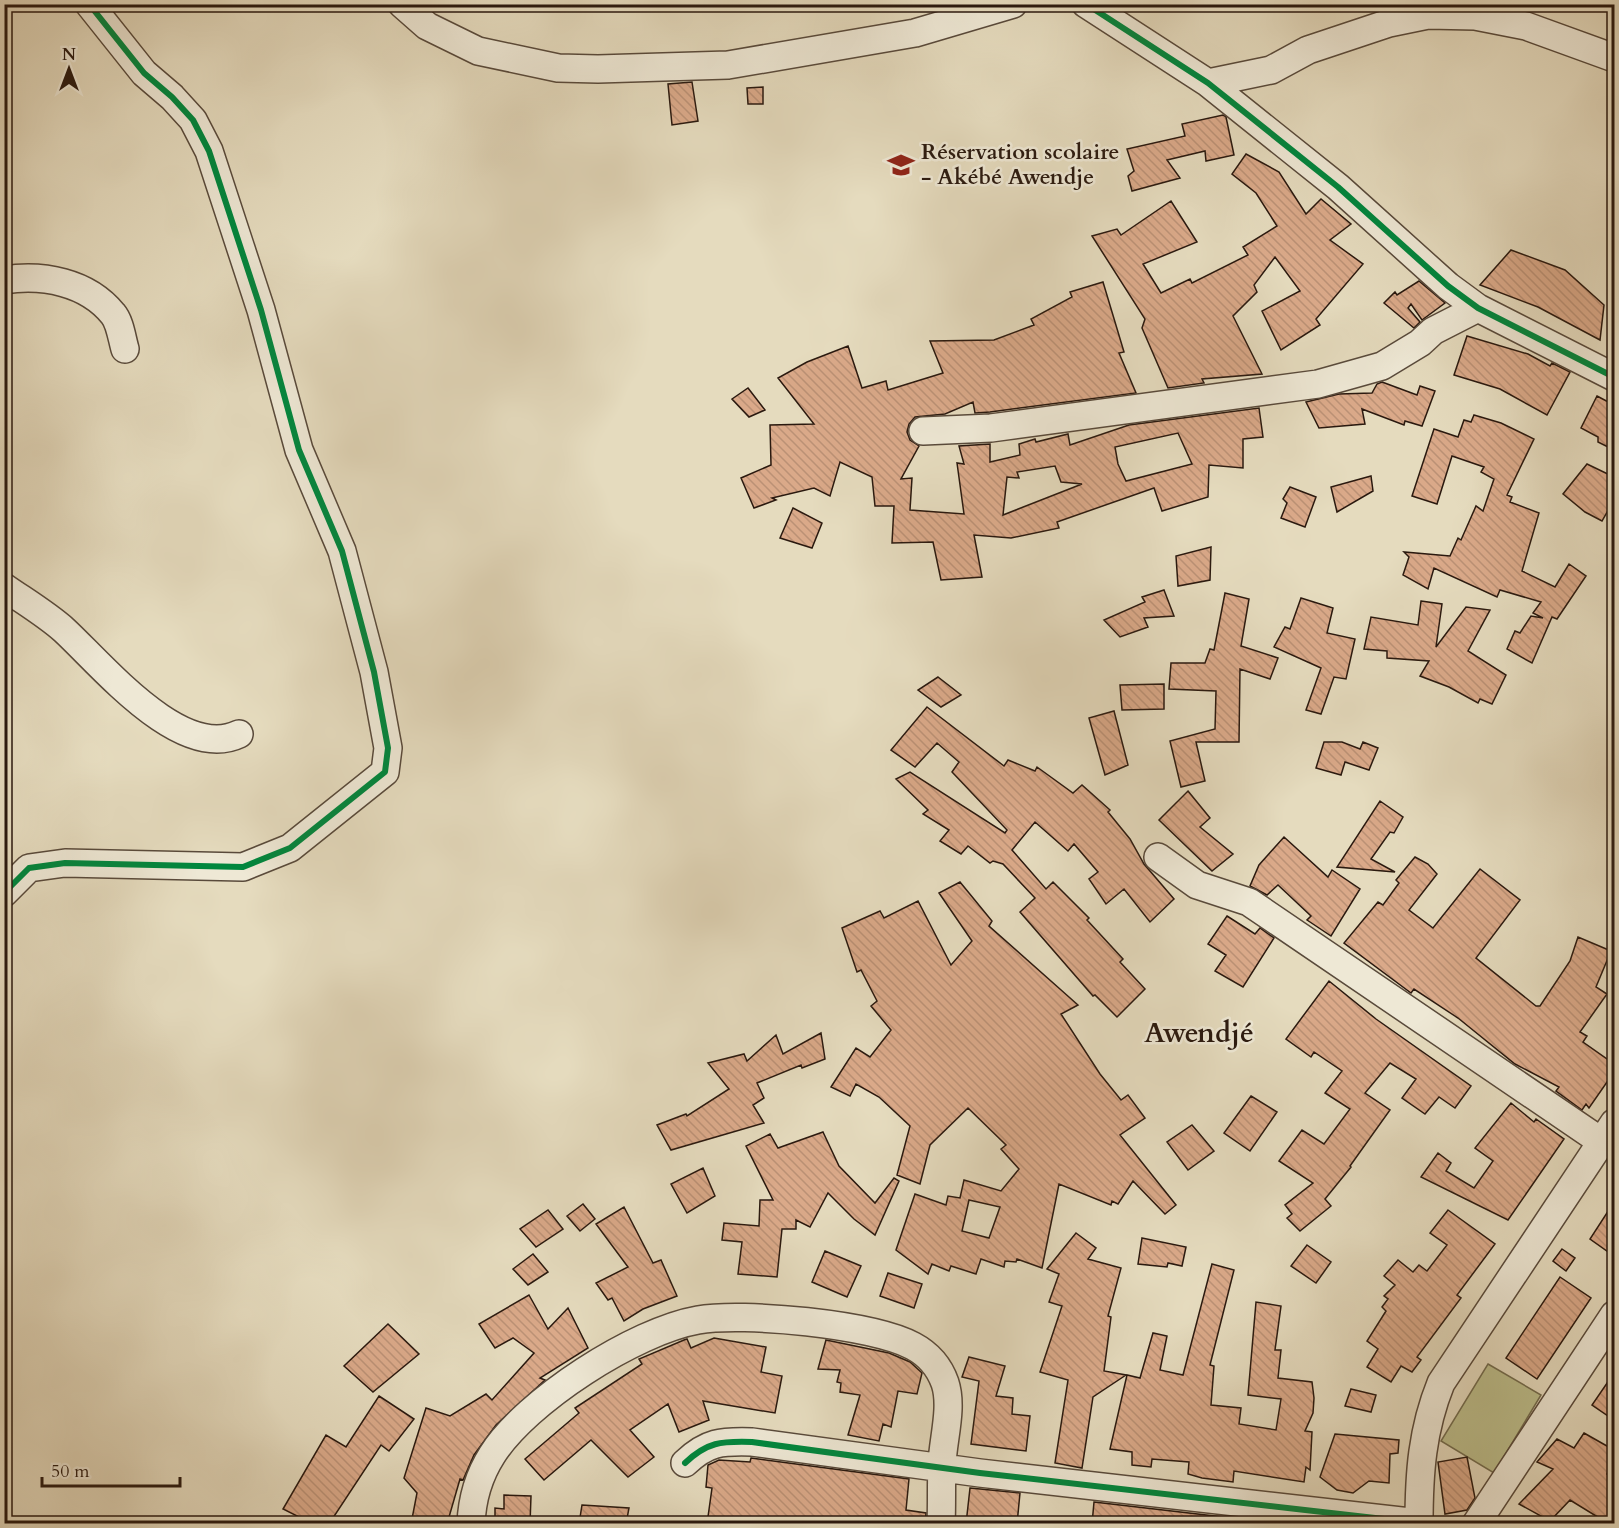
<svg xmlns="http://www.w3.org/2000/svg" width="1619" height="1528" viewBox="0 0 1619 1528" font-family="Cardo,serif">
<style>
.pitch{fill:#bcbe8c;stroke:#736c4e;stroke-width:1.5}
.building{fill:url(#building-back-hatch);stroke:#2a190f;stroke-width:1.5;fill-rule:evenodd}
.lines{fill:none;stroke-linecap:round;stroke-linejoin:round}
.minor-casing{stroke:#594a3b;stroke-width:30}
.minor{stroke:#eee8d5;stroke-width:27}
.cycleway-casing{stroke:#eee8d5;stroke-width:10}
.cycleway{stroke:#00873e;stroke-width:6}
.labels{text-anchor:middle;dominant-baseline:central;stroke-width:5;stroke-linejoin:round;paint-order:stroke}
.poi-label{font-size:22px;font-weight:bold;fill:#2a190f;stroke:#eee8d5;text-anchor:start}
.district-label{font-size:28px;font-weight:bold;fill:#2a190f;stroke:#eee8d5}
</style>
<defs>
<pattern id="building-back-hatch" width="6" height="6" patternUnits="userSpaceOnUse" patternTransform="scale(1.5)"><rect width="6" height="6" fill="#daa989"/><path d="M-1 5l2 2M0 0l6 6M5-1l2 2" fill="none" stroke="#bb9175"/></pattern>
</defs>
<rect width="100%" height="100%" fill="#e5dbbe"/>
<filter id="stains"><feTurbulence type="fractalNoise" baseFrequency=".00333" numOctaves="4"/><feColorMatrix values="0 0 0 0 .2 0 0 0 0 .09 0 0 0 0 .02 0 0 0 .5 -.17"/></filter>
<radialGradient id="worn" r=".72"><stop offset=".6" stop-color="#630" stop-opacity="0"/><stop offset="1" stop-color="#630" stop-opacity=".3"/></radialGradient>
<path class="pitch" d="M1488,1364L1541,1395L1494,1473L1441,1441Z"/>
<path class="building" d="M692,82L698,121L672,125L668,84Z
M763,87V104H748L747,88Z
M1223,115L1226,117L1234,155L1206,161L1205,151L1167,160L1180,178L1132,191L1128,176L1134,171L1127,149L1185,136L1182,124Z
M1246,154L1279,172L1306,214L1321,199L1351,224L1330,240L1363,264L1316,319L1320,325L1281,350L1262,311L1300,291L1275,257L1254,285L1257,292L1233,316L1262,374L1202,379L1204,383L1168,388L1142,328L1145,319L1092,236L1117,229L1121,235L1171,201L1197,242L1143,264L1161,293L1190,279L1192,283L1248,255L1243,247L1277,226L1256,193L1232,174Z
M1511,250L1565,270L1604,305L1600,340L1538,307L1480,285Z
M1419,281L1445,303L1422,320L1411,304L1408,308L1420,322L1414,328L1384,303L1395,292L1397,295Z
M1103,282L1124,352L1119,353L1136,393L990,412L975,413L973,402L945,414L915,417L909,424L907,432L910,440L919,446L901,479L912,478L910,510L964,514L957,463L964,464L959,446L990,444V462L1020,455L1019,444L1035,439L1036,442L1068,434L1070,445L1129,425L1259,408L1263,437L1243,439V468L1209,465L1208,497L1162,511L1154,488L1057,522L1059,528L1011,538L974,535L982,577L941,580L933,542L892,543L894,506H875L872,477L840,462L830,496L814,488L772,498L776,500L754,508L741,478L771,465L770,425L814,424L778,378L807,362L848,346L862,388L886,381L888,390L943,373L930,341L994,340L1034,325L1031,319L1072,297L1070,292ZM1178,433L1192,464L1126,481L1118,464L1115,447ZM1055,466L1061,482L1082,484L1003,515L1007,477L1019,478L1017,472Z
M1467,336L1528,354L1550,366L1552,363L1570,372L1547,415L1500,389L1454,375Z
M1382,382L1417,395L1420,386L1435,391L1422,426L1405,421L1404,425L1362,409L1365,424L1319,428L1306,402L1339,394L1372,393L1377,384Z
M748,388L765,410L749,417L732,399Z
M1597,396L1614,405V450L1598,442V437L1581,428Z
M1474,415L1501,423L1534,439L1507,495L1512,497L1510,502L1539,513L1522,571L1555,587L1569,564L1586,576L1557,619L1552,617L1532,663L1507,649L1515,631L1520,633L1531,616L1543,618L1533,613L1541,602L1500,590L1497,597L1434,568L1428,589L1403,575L1409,557L1404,552L1450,556L1458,538L1461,540L1476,506L1483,511L1494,479L1481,472L1484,467L1452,456L1437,504L1412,496L1434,429L1458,437L1464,420L1471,422Z
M1587,464L1614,477V500L1602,521L1585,512L1563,494Z
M1371,476L1373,491L1337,512L1331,487Z
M1290,487L1316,497L1305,527L1281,518L1287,503L1283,499Z
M793,508L822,523L812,548L780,538Z
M1211,547L1210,580L1178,586L1176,556Z
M1164,590L1174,616L1144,618L1148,627L1120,637L1104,620L1145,602L1142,597Z
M1225,593L1249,599L1241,646L1278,658L1270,679L1240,669L1239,742H1196L1205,781L1181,787L1170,741L1215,729L1216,691L1169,689L1171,663H1205L1210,649L1214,650Z
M1301,598L1333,608L1327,633L1355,639L1346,679L1334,677L1321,714L1306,710L1321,668L1274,647L1285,627L1290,629Z
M1421,601L1442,604L1436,647L1466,607L1490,610L1468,651L1506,675L1492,704L1480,699L1478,703L1449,687L1420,676L1429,661L1387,658V651L1364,649L1371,617L1418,625Z
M938,677L961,695L941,707L918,690Z
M1164,684V709L1122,710L1120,685Z
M927,707L1004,766L1008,760L1035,771L1037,767L1073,793L1082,785L1110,810L1108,812L1130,839L1144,864L1174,899L1150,922L1124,889L1106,904L1089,879L1098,872L1074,844L1068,851L1035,822L1012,850L1046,889L1053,882L1089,918L1087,920L1123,959L1120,962L1145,989L1117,1017L1095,995L1093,996L1020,912L1035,898L1003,864L993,861L990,863L968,846L961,854L940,841L949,830L923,814L928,810L896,779L910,772L1005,833L1007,830L952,772L959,762L937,743L915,767L891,750Z
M1114,711L1128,765L1105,775L1089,718Z
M1324,742H1342L1360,749L1363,742L1378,748L1369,770L1345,762L1341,775L1316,768Z
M1188,791L1210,818L1200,827L1233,854L1212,871L1159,820Z
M1380,801L1403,817L1394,833L1390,832L1371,859L1395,872L1337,867Z
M1284,837L1328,877L1332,870L1360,889L1331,936L1307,920L1311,916L1278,885L1267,895L1250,886L1259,865Z
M1415,857L1428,864L1437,874L1409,910L1433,928L1480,869L1520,900L1476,958L1536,1006H1540L1570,961L1578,937L1611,951L1596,987L1607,994L1580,1032L1587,1036L1583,1042L1614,1064V1072L1589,1108L1586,1104L1582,1110L1556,1091L1559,1087L1515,1064L1458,1018L1414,989L1411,993L1344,943L1378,902L1383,905L1399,883L1396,880Z
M960,882L992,921L989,926L1078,1005L1061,1014L1100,1074L1121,1100L1128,1095L1145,1118L1120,1135L1176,1205L1165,1214L1133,1181L1118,1204L1112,1201L1111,1205L1059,1184L1042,1268L1017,1259L1016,1262L1005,1261L1004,1267L981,1259L976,1274L951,1266L949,1271L932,1264L928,1274L896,1250L915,1194L946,1205L948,1196L960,1198L964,1180L1001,1191L1019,1169L1001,1149L1006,1145L968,1108L930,1145L920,1184L897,1175L910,1126L879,1097L856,1084L850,1096L831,1087L856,1048L870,1057L891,1030L871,1006L877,1001L861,970L857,972L842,928L880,911L884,918L918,901L951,965L972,941L939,893ZM969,1200L1000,1207L989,1238L962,1231Z
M1227,916L1255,934L1260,928L1274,938L1243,987L1215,971L1226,955L1208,944Z
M1329,981L1376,1019L1471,1086L1455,1108L1439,1097L1425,1114L1402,1098L1416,1079L1390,1063L1365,1093L1390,1110L1350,1166L1351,1167L1325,1199L1331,1206L1300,1231L1287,1218L1292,1214L1285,1205L1313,1183L1279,1161L1302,1130L1324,1144L1350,1109L1325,1093L1342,1071L1314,1052L1311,1057L1286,1039Z
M821,1033L825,1059L802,1068L801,1065L757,1083L764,1098L753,1105L764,1123L671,1150L657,1125L686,1114L687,1116L729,1089L708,1063L744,1054L747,1061L776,1035L783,1054Z
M1251,1096L1277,1112L1250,1151L1224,1133Z
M1511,1103L1534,1122L1536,1119L1564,1139L1508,1220L1421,1177L1438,1153L1451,1163L1446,1171L1474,1188L1493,1161L1475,1148Z
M1192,1125L1214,1151L1188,1170L1167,1142Z
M823,1132L839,1166L875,1203L894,1178L899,1181L875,1235L854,1219L828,1193L810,1227L796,1220V1229H782L777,1277L738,1274L742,1242L722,1240L724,1223L759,1226L760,1200H773L746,1146L770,1134L778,1148Z
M703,1168L715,1196L687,1213L671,1184Z
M1614,1202V1256L1590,1239Z
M583,1204L595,1219L580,1231L567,1216Z
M624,1207L653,1263L661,1260L677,1296L643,1309L624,1321L612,1298L608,1300L596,1283L628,1267L596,1224Z
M548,1210L563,1229L536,1247L520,1229Z
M1448,1210L1495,1244L1457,1295L1461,1298L1417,1357L1421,1360L1412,1372L1401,1366L1391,1382L1367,1367L1378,1349L1367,1341L1386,1311L1382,1307L1388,1299L1384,1296L1395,1285L1384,1276L1398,1260L1413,1272L1419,1265L1427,1271L1447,1245L1430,1233Z
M1076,1233L1096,1248L1088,1259L1121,1268L1108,1316L1111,1317L1104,1371L1126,1375L1093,1397L1082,1468L1055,1463L1068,1380L1040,1372L1062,1306L1049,1302L1059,1274L1047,1269Z
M1142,1238L1186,1247L1182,1266L1168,1263L1167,1267L1138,1264Z
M1307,1245L1331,1262L1316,1283L1291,1266Z
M1562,1249L1575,1258L1566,1271L1553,1261Z
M825,1251L861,1266L847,1297L812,1282Z
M533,1254L548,1272L528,1285L513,1269Z
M1212,1264L1234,1270L1210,1365L1214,1366L1211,1405L1241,1408L1239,1424L1276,1430L1281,1399L1248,1395L1256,1302L1281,1306L1275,1350H1281L1278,1378L1312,1382L1314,1398L1313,1413L1305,1431L1312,1432L1310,1470L1306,1467L1304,1482L1234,1471L1233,1482L1202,1478L1188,1474L1189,1462L1152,1459L1151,1467L1132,1465V1452L1110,1449L1127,1375L1140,1378L1153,1333L1167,1336L1160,1370L1183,1375Z
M888,1273L922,1284L914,1308L880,1296Z
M1560,1277L1591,1298L1537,1379L1506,1358Z
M529,1295L548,1329L568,1308L588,1348L540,1378L545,1380L496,1425L474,1455L463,1480L460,1479L447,1524H411L417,1493L404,1478L426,1408L450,1416L486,1394L492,1400L534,1353L513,1338L495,1348L479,1324Z
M388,1324L419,1354L373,1392L344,1366Z
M714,1338L766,1347L761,1372L782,1376L775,1413L703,1401L709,1420L679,1432L668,1404L630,1430L654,1457L628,1477L591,1440L544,1480L525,1459L579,1413L575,1408L642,1364L639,1359L684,1340L687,1339L691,1348Z
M826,1340L889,1353L910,1362L922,1373L917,1394L898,1391L891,1427L883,1424L879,1441L848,1435L860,1395L840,1392L841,1383L837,1382L840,1370L818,1369Z
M969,1357L1005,1366L996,1396L1013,1398L1012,1414L1030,1416L1026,1451L971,1444L979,1381L962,1377Z
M1614,1373V1420L1592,1405Z
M1351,1389L1376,1395L1371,1412L1345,1406Z
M379,1396L414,1419L389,1451L381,1445L329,1524H313L283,1509L326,1435L346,1447Z
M1584,1433L1614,1450V1457L1607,1474L1614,1480V1524H1609L1570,1500L1550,1521L1519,1504L1553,1469L1537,1462L1557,1439L1574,1448Z
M1335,1434L1399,1440L1398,1453L1390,1454L1389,1483L1369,1481L1353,1493L1337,1490L1320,1477Z
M1467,1457L1475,1498L1467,1510L1445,1514L1438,1462Z
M751,1458L909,1479L906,1510L926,1513L925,1524H707L712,1488L706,1487L708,1465L719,1460L750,1462Z
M970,1488L1020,1493L1017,1524H966Z
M504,1495L531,1496L530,1524H495V1508L504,1509Z
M1094,1502L1249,1520V1524H1092Z
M582,1505L629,1508L626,1524H579Z"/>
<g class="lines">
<defs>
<path id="minor" d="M402,4L427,26L478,51L558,68L598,69L728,65L915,33L1013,4
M1086,4L1208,83L1338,187L1448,286L1478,308L1614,377
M1208,83L1271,70L1308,50L1389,23L1428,15L1475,16L1526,26L1614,58
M4,280C43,274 87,282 113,314C120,322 122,339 125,349
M923,431L991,428L1318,384L1382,366L1420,343L1433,331L1478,308
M4,587C24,601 46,614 64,630C102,665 181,762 239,734
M1158,857L1197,885L1249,902L1602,1142
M4,893L29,868L65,863L243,867L290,848L385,772L388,748L374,672L342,551L299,450L261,310L209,151L193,120L172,97L144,73L89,4
M685,1463C707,1442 721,1441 752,1442L980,1473L1419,1523
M471,1524C472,1498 478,1477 492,1455C526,1401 635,1331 698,1320C743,1312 872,1324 913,1346C928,1354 939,1366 945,1383C953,1407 943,1439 942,1464C941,1484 942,1504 941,1524
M1419,1524C1419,1473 1422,1430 1441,1383L1614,1123
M1476,1524L1614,1315"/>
</defs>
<use href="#minor" class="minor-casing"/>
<use href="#minor" class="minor"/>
<defs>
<path id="cycleway" d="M1086,4L1208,83L1338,187L1448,286L1478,308L1614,377
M4,893L29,868L65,863L243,867L290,848L385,772L388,748L374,672L342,551L299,450L261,310L209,151L193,120L172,97L144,73L89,4
M685,1463C707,1442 721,1441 752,1442L980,1473L1419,1523"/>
</defs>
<use href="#cycleway" class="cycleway-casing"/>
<use href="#cycleway" class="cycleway"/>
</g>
<defs>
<symbol id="school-bare" viewBox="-9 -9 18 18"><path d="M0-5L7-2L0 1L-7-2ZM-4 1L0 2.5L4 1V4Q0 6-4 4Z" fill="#8f2418" stroke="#eee8d5" stroke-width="2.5" paint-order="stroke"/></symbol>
</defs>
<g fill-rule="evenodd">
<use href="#school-bare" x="882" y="146" width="38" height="38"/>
</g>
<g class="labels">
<g class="poi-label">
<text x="921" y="152">Réservation scolaire<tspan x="921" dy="25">- Akébé Awendje</tspan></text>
</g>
<g class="district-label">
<text x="1199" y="1033">Awendjé</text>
</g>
</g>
<rect width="1619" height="1528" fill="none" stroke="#e5dbbe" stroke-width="24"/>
<rect x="6" y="6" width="1607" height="1516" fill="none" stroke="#2a190f" stroke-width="3"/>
<rect x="12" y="12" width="1595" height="1504" fill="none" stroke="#2a190f" stroke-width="1.5"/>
<g transform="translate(69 69)" stroke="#eee8d5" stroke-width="4.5" paint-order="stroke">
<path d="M0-4.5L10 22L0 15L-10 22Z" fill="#2a190f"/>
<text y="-9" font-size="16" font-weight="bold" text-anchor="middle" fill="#2a190f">N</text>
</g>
<path d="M42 1477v9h138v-9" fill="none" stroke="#2a190f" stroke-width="3"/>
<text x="51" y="1477" font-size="18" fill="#2a190f" stroke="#eee8d5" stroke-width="4.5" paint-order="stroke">50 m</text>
<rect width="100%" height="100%" filter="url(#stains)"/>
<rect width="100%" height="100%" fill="url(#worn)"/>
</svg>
